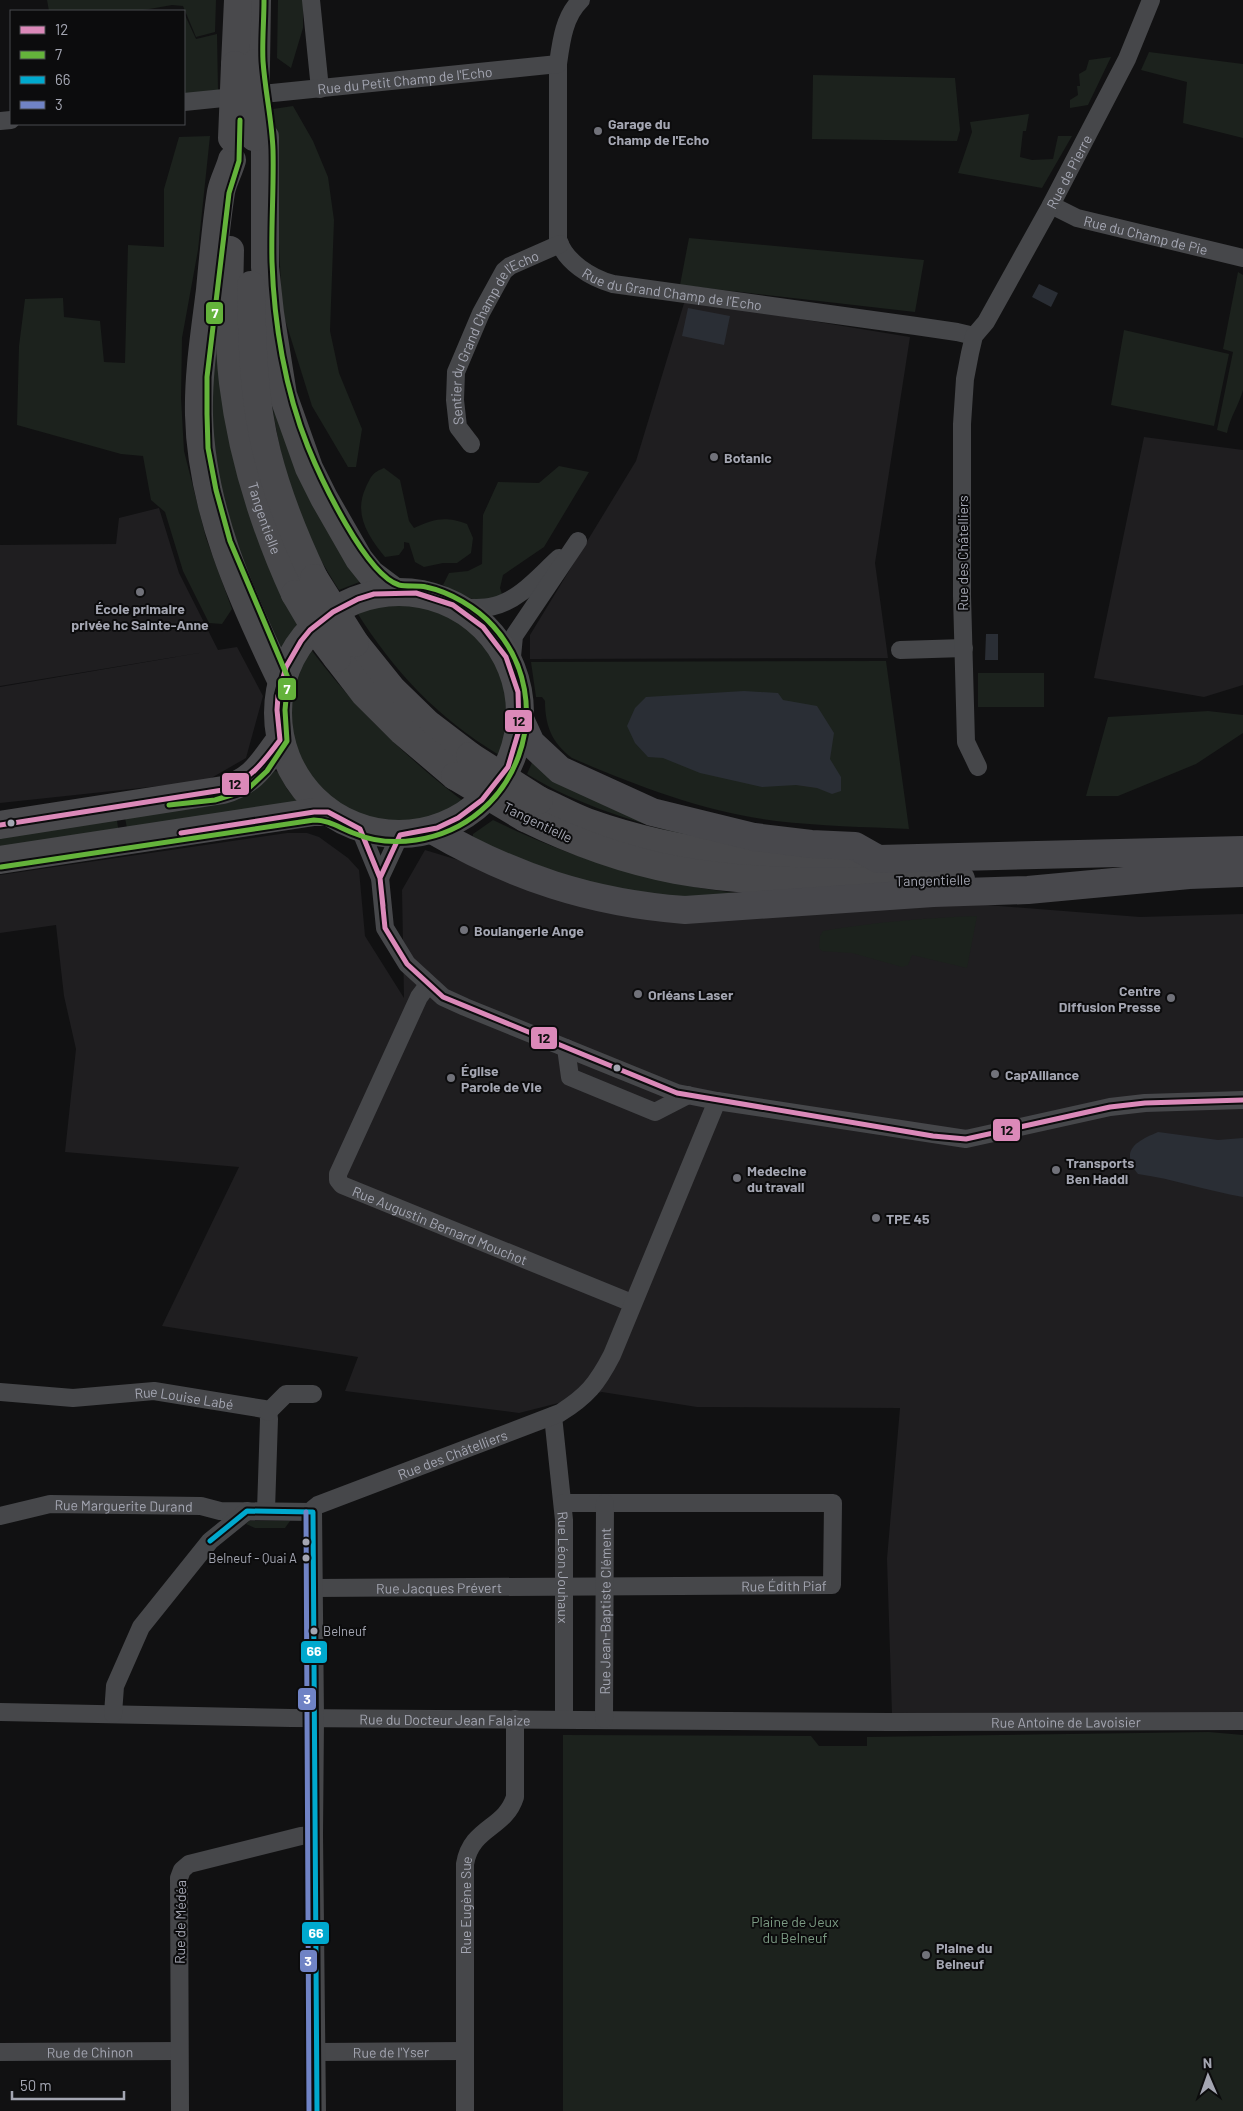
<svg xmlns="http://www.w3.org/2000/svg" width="1243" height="2111" viewBox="0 0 1243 2111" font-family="Barlow,sans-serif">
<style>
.built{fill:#1f1e20}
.green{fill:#1c221d}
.water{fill:#2a2e35}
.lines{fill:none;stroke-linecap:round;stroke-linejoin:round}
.minor{stroke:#46474a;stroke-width:18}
.primary{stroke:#49494c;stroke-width:28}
.trunk{stroke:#48484c;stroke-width:28}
.primary-bridge{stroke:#49494c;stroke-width:28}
.bus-1-casing{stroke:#0c0c0d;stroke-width:9}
.bus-2-casing{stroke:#0c0c0d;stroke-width:9}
.bus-3-casing{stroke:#0c0c0d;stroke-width:9}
.bus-4-casing{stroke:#0c0c0d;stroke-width:9}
.bus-1{stroke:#db89b9;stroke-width:5}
.bus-2{stroke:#64b33b;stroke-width:5}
.bus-3{stroke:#00a9ce;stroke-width:5}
.bus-4{stroke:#7083c5;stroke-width:5}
.poi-dot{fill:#71727a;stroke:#0c0c0d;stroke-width:2}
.bus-dot{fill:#a4a6b2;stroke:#0c0c0d;stroke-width:2}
.labels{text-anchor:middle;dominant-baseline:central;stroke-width:4;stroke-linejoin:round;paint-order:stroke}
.bus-label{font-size:13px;fill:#a4a6b2;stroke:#0c0c0d;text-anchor:end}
.street-label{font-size:14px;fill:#a4a6b2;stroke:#0c0c0d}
.poi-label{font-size:14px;font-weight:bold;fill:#a4a6b2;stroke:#0c0c0d;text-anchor:start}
.park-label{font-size:14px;fill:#7c9b84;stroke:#0c0c0d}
.line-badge{stroke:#0c0c0d;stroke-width:2}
.badge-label{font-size:14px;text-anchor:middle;font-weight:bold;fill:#fff}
.pale-badge-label{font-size:14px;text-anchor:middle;font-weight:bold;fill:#111}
</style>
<rect width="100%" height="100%" fill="#111112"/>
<path class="built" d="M685,300L910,337L875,563L888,658L530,659V635L636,461Z
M1144,437L1243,450V685L1204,697L1094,678Z
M159,508L179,573L218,650L237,647L263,696L246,758L206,781L0,803V687L205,652L0,686V545L116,544L119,518Z
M287,833H307L319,837L348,858L359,870L365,936L404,998L402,890L425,850L458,860L573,902H949L1140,917L1243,914V1714H892L887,1559L900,1408L697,1407L602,1392L519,1413L345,1391L358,1357L162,1326L239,1167L65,1152L76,1049L64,996L56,925L0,933V875Z"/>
<path class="green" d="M47,0H216L215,32L196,37L183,6L172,5L138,11H49Z
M278,0H303V28L291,68L277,58Z
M184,13L196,39L217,34L218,90L184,95Z
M1149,52L1243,64V138L1183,123L1187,82L1141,70Z
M1111,57L1088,105L1070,108V100L1078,95L1077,86H1080L1079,74L1086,70L1089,60Z
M813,75L955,78L960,130L957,141L812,139Z
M293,106L313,141L328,177L334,220L330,331L339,373L362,429L356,467H348L312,406L282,310L273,109Z
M1029,114L1026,131H1023L1020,157L1032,160L1053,159L1058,136H1072L1042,188L958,173L972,132L970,122Z
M210,136L198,250L182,338L181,398L184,451L206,538L232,609L222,624L209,623L183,571L165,512L151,500L143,456L121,454L17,425L19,346L25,299L63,298L64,317L100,321L104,362L125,363L128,245L164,247V189L179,137Z
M689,238L924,260L915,312L680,285Z
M1238,272L1243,275V390C1239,405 1230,417 1227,433L1217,430L1233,352L1223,349Z
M1124,330L1229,354L1214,426L1111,405Z
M219,333L300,627L279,655L217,495L207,369Z
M266,364L362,581L339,590C324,566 309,541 299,514C281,466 273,415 266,364Z
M559,466L589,472L544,547L503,575L500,588L503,597C480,606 463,596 443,585L449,573L468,571L482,564L483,515L498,482L539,483Z
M384,468L400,480L409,521L414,528C435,519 444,516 467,524L473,538L471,553L457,563H443L424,567L415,562L409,543L404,542V548L399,555L385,557C368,536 353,514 366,487C372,475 372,473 384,468Z
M398,603C412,604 426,606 439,611C484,630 515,680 507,730C505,738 502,747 499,755C437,717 395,673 356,611L376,605Z
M309,647C354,707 403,755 463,801C443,813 422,822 398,822C349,823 301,785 289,737C286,724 287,711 288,699C290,680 296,661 309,647Z
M886,661L909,829C865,827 820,826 776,821C704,812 637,786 572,758C552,743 545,726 545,701L542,697H536L531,662Z
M978,673H1044V707H978Z
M1208,711L1243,715V733L1196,764L1118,796H1086L1108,717Z
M534,758L695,838C637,822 578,806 527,774Z
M275,771L278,772L287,789L299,803L128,833L124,813Z
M116,814L119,834L0,852V832Z
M493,820C579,862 674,890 771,896L620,897L472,840L473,834Z
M977,916L967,968L912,955L908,965L902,967L852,953L822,951L819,948L820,936L823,931C875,922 925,918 977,916Z
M249,1521H290L285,1528H255L246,1524Z
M1209,1732L1243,1735V2111H563V1735L811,1736L819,1746H867V1737Z"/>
<path class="water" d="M1039,284L1058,293L1051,307L1032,297Z
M688,308L730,316L724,345L682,336Z
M986,634H998V660H985Z
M744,691L778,693L783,700L817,706L834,733L830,759L841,777V791L832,794L817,788L796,785L762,787L700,773L663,758L648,757L635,743L627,726L635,708L646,697Z
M1158,1132L1218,1140L1243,1138V1197C1208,1191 1174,1179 1138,1174C1119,1150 1137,1141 1158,1132Z"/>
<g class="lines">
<g class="minor">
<path d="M311,0L320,89"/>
<path id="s1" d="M558,64V239C565,262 591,278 613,284L916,326L957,332L974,336"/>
<path id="s2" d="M184,102L558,64C561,42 564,16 581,0"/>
<path d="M0,121L11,120"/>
<path id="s3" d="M1051,205L1077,218L1243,258"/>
<path id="s4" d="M471,444L458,427L455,400L456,372L481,313L504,271L510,266L560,244"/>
<path d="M459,607C470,608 483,609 494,606C520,600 540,575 559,558"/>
<path d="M900,650L964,648"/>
<path d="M511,667L514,636L578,541"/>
<path id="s5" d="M978,767L966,742L962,596V424L965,379L970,353L974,336L986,322L1051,205L1127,59L1151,0"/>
<path d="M360,829L380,878L385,928L407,964L443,997L465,1007L677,1093L717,1101L966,1139L1110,1107L1145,1103L1243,1100"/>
<path d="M380,878L400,835"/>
<path id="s6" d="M428,985L419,997L338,1174V1180L342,1185L632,1303"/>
<path d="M566,1048L570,1077L655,1112L688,1095"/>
<path id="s7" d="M0,1392L73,1398L154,1391L264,1409L268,1412L269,1419L266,1510"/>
<path d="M268,1412L286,1394H313"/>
<path id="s8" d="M553,1416L564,1520V1719"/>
<path id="s9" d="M0,1516L50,1504L201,1506L220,1511L313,1512"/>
<path id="s10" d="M314,1588L832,1585L833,1503H563"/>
<path id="s11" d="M0,1712L291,1718L890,1722L1243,1721"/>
<path d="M113,1714L115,1686L141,1627L210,1541L247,1511"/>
<path id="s12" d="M604,1719L605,1503"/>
<path id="s13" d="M0,2052L179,2051"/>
<path id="s14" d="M317,2052L465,2051"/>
<path d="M180,2111L179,1878L182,1870L189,1864L301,1836L314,1835"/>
<path id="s15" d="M317,2111L314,1835L315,1718L313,1509L318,1505L560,1413C587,1396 597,1384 612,1355L717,1101"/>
<path id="s16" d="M465,2111V1864C471,1827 505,1829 515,1797V1719"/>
</g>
<g class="primary">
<path d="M256,63L257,0"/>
<path d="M235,65L238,0"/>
<path d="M265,137V267L270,313L283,395L309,468L324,498L359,559L371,574L395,592"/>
<path d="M232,160C229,171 223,181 221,192C216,224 213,258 210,290C205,331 198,373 199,415C201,508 241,597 281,680"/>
<path id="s17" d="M230,250C229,294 228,340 233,383C242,457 264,526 295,594"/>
<path d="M251,285C252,341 253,398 267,453C278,496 295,538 314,578"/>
<circle cx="399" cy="713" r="121"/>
<path d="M355,643L392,689L428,724L470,756"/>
<path d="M337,658L364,693L402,731L455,776"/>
<path d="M539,800C555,807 571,816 587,822C685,857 776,862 878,859"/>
<path d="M525,818C572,841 623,860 676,870C769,887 866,881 961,879"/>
<path d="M0,825L223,790C255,780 261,765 280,740"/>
<path d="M0,860L314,812H328"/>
</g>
<path class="trunk" d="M520,719L531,743L560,770L652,812L754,837L811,844L855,846L878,859L1243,850
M432,830C513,877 591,903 685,910L933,893L1028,890L1189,875L1243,873"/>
<path class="primary-bridge" d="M254,137L256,63
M232,138L235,65
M314,578L355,643
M295,594L318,633L337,658
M470,756L539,800
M455,776L525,818"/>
<defs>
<path id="bus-1" d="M0,825L223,790C250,780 263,763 280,740L277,710L278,696L286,667L301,641L310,630L333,612L358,599L374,594L416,593L453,605L483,627L506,657L518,692L519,730L508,767L482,800L458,818L437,828L400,835L380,878L385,928L407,964L443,997L677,1093L933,1136L966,1139L1110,1107L1145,1103L1243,1100
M181,833L314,812H328L360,829L380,878L383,906"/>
<path id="bus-2" d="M169,805L215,800L238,793L249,788L267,771L287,741L285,710L288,678L230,541L216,490L208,448L207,414V377L229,193L239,161L240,120
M1,867L314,820C330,820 341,829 356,834C375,842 396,843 416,840C518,825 562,702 493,626C477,608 450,592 426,587C418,585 407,587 399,585C366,575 321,479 308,447C285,390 274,323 272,262C271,224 274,187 273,150C272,120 265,91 263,61C262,41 264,21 264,0"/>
<path id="bus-3" d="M210,1541L247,1511L313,1512L317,2111"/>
<path id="bus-4" d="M306,1512L309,2111"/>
</defs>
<use href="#bus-1" class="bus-1-casing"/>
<use href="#bus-2" class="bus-2-casing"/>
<use href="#bus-3" class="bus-3-casing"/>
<use href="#bus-4" class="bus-4-casing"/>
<use href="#bus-1" class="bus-1"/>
<use href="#bus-2" class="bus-2"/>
<use href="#bus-3" class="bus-3"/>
<use href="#bus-4" class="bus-4"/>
</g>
<g class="poi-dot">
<circle cx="598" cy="131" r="5"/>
<circle cx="714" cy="457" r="5"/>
<circle cx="140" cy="592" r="5"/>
<circle cx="464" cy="930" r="5"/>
<circle cx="638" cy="994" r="5"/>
<circle cx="1171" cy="998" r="5"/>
<circle cx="995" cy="1074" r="5"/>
<circle cx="451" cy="1078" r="5"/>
<circle cx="1056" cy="1170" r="5"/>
<circle cx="737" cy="1178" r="5"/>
<circle cx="876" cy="1218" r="5"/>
<circle cx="926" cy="1955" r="5"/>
</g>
<g class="bus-dot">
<circle cx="11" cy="823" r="4.5"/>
<circle cx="617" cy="1068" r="4.5"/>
<circle cx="306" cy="1542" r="4.5"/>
<circle cx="306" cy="1558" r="4.5"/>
<circle cx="314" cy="1631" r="4.5"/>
</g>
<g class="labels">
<g class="bus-label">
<text x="297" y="1558">Belneuf - Quai A</text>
<text x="323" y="1631" text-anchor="start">Belneuf</text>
</g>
<g class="street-label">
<text stroke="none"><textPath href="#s2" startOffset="222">Rue du Petit Champ de l'Echo</textPath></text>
<text stroke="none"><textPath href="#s5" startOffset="625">Rue de Pierre</textPath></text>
<text stroke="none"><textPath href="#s3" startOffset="100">Rue du Champ de Pie</textPath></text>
<text stroke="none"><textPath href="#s1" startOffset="308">Rue du Grand Champ de l'Echo</textPath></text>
<text stroke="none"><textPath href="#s4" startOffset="125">Sentier du Grand Champ de l'Echo</textPath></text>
<text stroke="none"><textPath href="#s17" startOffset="272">Tangentielle</textPath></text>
<text transform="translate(962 553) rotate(-90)">Rue des Châtelliers</text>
<text transform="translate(538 822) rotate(26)">Tangentielle</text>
<text transform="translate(933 880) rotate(-1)">Tangentielle</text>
<text stroke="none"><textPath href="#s6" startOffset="328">Rue Augustin Bernard Mouchot</textPath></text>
<text stroke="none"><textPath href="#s7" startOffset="185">Rue Louise Labé</textPath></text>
<text stroke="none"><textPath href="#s15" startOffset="752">Rue des Châtelliers</textPath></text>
<text stroke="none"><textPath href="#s9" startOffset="125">Rue Marguerite Durand</textPath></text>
<text stroke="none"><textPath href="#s8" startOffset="152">Rue Léon Jouhaux</textPath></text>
<text stroke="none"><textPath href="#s10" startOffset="470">Rue Édith Piaf</textPath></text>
<text stroke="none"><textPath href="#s10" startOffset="125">Rue Jacques Prévert</textPath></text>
<text stroke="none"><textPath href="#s12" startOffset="108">Rue Jean-Baptiste Clément</textPath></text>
<text stroke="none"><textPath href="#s11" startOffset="445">Rue du Docteur Jean Falaize</textPath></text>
<text stroke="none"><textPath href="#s11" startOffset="1066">Rue Antoine de Lavoisier</textPath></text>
<text stroke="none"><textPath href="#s16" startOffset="206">Rue Eugène Sue</textPath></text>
<text transform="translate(180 1922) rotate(-89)">Rue de Médéa</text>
<text stroke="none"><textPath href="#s13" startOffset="90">Rue de Chinon</textPath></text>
<text stroke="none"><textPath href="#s14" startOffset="74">Rue de l'Yser</textPath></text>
</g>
<g class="poi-label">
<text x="608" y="123">Garage du<tspan x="608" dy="16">Champ de l'Echo</tspan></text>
<text x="724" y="457">Botanic</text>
<text x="140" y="608" text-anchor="middle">École primaire<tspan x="140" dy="16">privée hc Sainte-Anne</tspan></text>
<text x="474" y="930">Boulangerie Ange</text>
<text x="1161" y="990" text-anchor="end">Centre<tspan x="1161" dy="16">Diffusion Presse</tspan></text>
<text x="648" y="994">Orléans Laser</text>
<text x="461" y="1070">Église<tspan x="461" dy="16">Parole de Vie</tspan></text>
<text x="1005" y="1074">Cap'Alliance</text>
<text x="1066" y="1162">Transports<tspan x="1066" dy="16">Ben Haddi</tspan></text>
<text x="747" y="1170">Medecine<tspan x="747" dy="16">du travail</tspan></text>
<text x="886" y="1218">TPE 45</text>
<text x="936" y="1947">Plaine du<tspan x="936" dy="16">Belneuf</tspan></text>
</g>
<g class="park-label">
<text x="795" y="1921">Plaine de Jeux<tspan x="795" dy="16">du Belneuf</tspan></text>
</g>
</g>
<g class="line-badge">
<rect x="205" y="301" width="19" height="24" rx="5" fill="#64b33b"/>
<rect x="277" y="677" width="20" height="24" rx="5" fill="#64b33b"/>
<rect x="504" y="709" width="29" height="24" rx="5" fill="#db89b9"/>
<rect x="221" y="772" width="29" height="24" rx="5" fill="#db89b9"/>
<rect x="530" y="1026" width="28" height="24" rx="5" fill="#db89b9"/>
<rect x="992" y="1118" width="29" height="24" rx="5" fill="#db89b9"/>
<rect x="300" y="1640" width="28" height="24" rx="5" fill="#00a9ce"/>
<rect x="297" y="1687" width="20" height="24" rx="5" fill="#7083c5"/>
<rect x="301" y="1921" width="29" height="24" rx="5" fill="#00a9ce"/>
<rect x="299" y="1949" width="19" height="24" rx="5" fill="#7083c5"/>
</g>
<g class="badge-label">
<text x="215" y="318">7</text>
<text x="287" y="694">7</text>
<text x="314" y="1656">66</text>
<text x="307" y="1704">3</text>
<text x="316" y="1938">66</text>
<text x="308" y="1966">3</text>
</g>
<g class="pale-badge-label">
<text x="519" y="726">12</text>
<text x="235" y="789">12</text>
<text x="544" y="1043">12</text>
<text x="1007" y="1135">12</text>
</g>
<rect x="10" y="10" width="175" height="115" fill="#0c0c0d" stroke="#494a4f"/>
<rect x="20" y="26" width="25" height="8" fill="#db89b9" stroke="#494a4f"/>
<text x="55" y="35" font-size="15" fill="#a4a6b2">12</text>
<rect x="20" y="51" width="25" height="8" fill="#64b33b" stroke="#494a4f"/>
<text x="55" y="60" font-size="15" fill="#a4a6b2">7</text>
<rect x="20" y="76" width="25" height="8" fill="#00a9ce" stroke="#494a4f"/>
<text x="55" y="85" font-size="15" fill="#a4a6b2">66</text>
<rect x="20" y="101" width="25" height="8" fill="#7083c5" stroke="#494a4f"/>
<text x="55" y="110" font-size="15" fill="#a4a6b2">3</text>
<g transform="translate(1208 2076) rotate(358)" stroke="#0c0c0d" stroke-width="4" paint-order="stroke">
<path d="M0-4L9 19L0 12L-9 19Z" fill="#a4a6b2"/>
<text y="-8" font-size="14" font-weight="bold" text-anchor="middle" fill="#a4a6b2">N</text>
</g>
<path d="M12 2091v8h112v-8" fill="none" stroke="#a4a6b2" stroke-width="2.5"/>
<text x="20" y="2091" font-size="15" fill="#a4a6b2" stroke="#0c0c0d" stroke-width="4" paint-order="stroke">50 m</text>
</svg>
